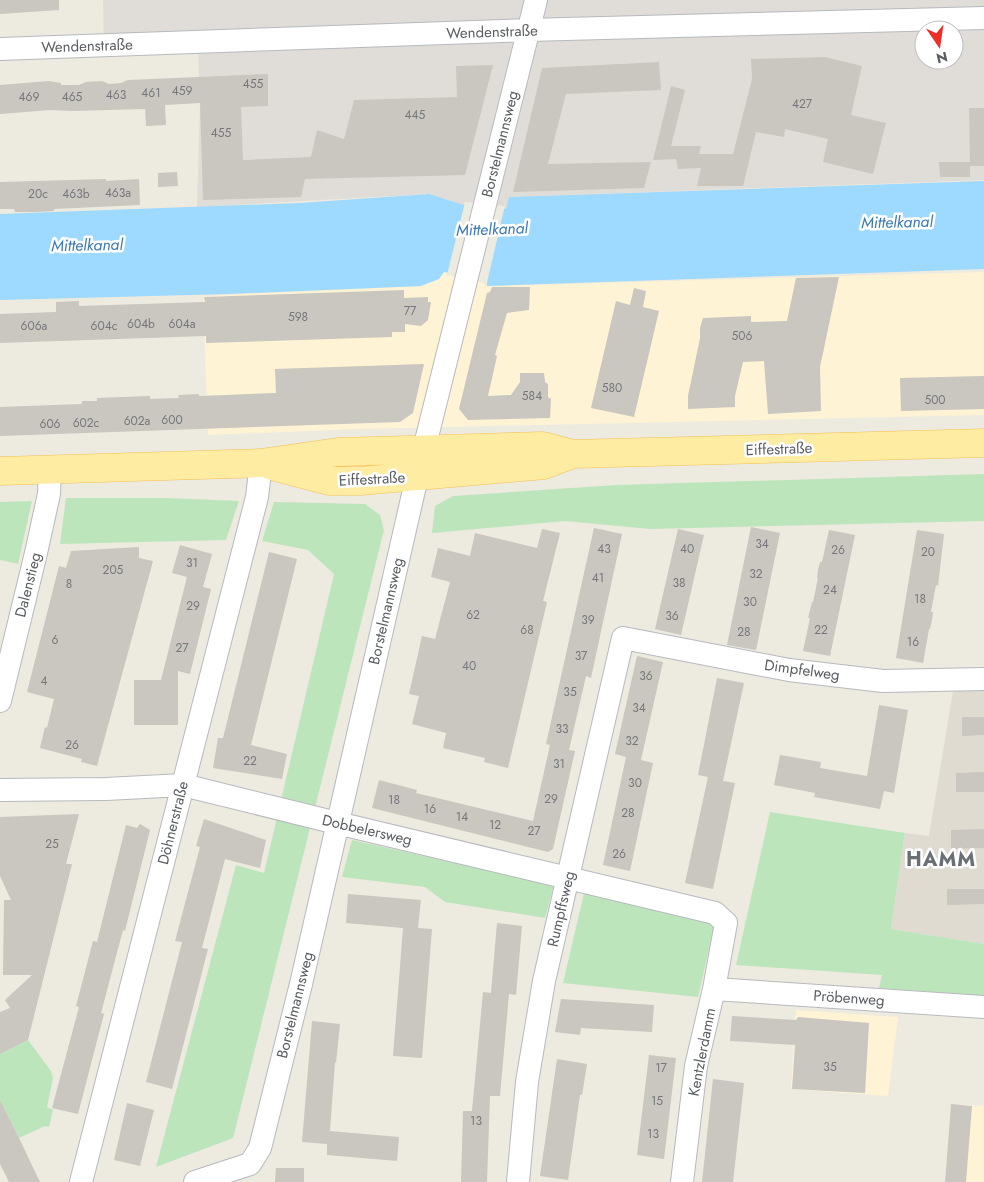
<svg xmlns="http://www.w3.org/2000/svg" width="984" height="1182" viewBox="0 0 984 1182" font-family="Jost,sans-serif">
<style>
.commercial{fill:#fef3d4}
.industrial{fill:#e0ddd8;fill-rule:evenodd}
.education{fill:#dfdbd1}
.green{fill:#bde5bc}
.water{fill:#9ed9ff}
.pier{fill:#edeae0}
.building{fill:#cac6c0}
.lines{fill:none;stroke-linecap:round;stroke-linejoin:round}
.minor-casing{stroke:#b6b9be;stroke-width:24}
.major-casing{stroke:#f4c052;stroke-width:29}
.minor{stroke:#fff;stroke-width:22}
.major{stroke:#ffeca3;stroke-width:28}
.labels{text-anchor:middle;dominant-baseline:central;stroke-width:5;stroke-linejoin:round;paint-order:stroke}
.number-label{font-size:12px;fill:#75777a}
.street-label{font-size:15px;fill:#595d62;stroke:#fff}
.water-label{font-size:16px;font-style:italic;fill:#3a79b3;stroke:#fff}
.district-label{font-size:20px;font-weight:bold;letter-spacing:1px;fill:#6a6f74;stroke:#fff}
</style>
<rect width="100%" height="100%" fill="#edeae0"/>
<path class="commercial" d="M444,272L486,280L488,286L984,272V415L358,429L208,435L203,296L421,286L439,279Z
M796,1010L898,1017L888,1096L791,1089Z
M951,1104L984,1106V1182H945Z"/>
<path class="industrial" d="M103,0H984V180L509,197L506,209L464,205L429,194L197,207L200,104L198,44L104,48ZM924,30H954V60H924Z"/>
<path class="education" d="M984,690V944L891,929L905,833L929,836L953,691Z"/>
<path class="green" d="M984,474V521L650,529L565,521L432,533L435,506L453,496L616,485Z
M66,498H166L239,501L226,540L60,544Z
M32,501L18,564L0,560V502Z
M274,502L365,504L380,515L384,530L233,1138L156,1167L236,865L264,873L334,574L308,550L262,541Z
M770,812L905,833L891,929L984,944V996L879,988L882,975L736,965Z
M352,840L554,885L545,918L445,902L425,887L342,877Z
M585,889L716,918L698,997L563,983Z
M28,1040L51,1071L53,1078L47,1107L53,1110L49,1127L45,1126L19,1138L0,1100V1054Z"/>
<path class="water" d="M984,181V269L487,286L486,280L444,272L439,279L421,286L228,294L0,300V214L300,203L429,194L464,205L506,209L509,197Z"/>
<path class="pier" d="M506,201L486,287L484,283L447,275L465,202L504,206Z"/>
<path class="building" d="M0,0H59V10L0,14Z
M825,57L862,66L851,115L886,123L873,174L823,162L828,139L785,129L784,137L756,132L743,186H697L701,168L678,169L676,159L653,160L671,86L685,90L671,146H701L699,154H733L752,79L751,59Z
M659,62L661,90L566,94L548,164L651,162L644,188L513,192L542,68Z
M493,65L465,175L305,179L301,197L203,200L200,103L165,105L166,125L146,126L145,109L72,111L50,110L0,114V85L49,81L61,83V85H79L86,82L102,81L109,84L121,83L128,80L268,74V106L241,107L243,160L311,157L317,130L344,139L354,100L457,97L456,66Z
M969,108H984V166H970Z
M939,162H970V177H940Z
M177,172L178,186L158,187V173Z
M106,179V181L139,179L140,205L54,209V211L37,212H15L14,209H0V182Z
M839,277L820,367L821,411L768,414L764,361L743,362L735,396V407L688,409V396L700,338V328L703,318L751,316V322L787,321L796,278Z
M492,287H530L529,310L507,313L495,355L497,356L488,396L511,395L520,382V373H544L545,382L548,384V397L551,399L550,418L468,420L459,409L487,293L490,292Z
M634,288L646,291L643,307L659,311L634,417L591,408L616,301L630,305Z
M404,290V298L428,297V302H431L428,320L421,326L405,324V332H392V337L206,343V336L0,343V314L56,312V302L79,301V306L205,302L204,297Z
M424,364L413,413L400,422L0,436V407L82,404V401H97V398L150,396V399L179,398L178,395L199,394V396L276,393L275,369Z
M984,376V409L901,411L900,378Z
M751,527L780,533L756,650L727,645Z
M594,528L622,534L591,678L586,676L569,750L575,751L553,849L548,852L372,808L379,780L417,790L416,793L533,821L550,745L546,744Z
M542,529L560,533L543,601L547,602L508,768L484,762L485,758L443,748L446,733L412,724L419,696L409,694L422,636L435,639L450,582L431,577L438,548L470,556L475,533L537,548Z
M678,529L704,535L681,635L655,629Z
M829,530L855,535L830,656L803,651L810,618H808L812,602H813L818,578H817L818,570L820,562H822Z
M917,530L944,534L938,586L936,585L931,612H933L932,620L930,629H929L923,663L896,658Z
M180,545L212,554L203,587L211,589L190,674L178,671V725H134V680H161L187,577L172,573Z
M139,547V558L153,561L97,766L81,762L82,759L40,748L45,727L47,728L54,699L27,692L59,566L66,568L71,551Z
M269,552L297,559L251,745L287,754L282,779L213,768L218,738H223Z
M637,656L663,662L641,760L653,763L630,871L603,865L626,757L615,754Z
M717,678L744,683L723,781L735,783L713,889L685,883L708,777L698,775Z
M879,705L908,710L894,793L884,791L880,809L814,797L815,793L774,785L780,755L821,762L820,768L867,776Z
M962,717H984V735L962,736Z
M984,772V792H956V773Z
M79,814L66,864H72L28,1040L0,1054V1012L10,1008L5,1000L32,975H3L4,900H11L0,876V817Z
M204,819L266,840L260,868L225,859L202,948L208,949L172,1089L146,1082L182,942L175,941L200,847L196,846Z
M140,824L150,830L125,931L123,930L101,1013L104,1014L78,1114L52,1108L79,1007L76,1006L93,941L97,942L126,825L137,828Z
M984,829V848L951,849V830Z
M947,889H984V904L947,905Z
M348,894L421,900L418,928L432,929L422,1058L393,1056L403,928L346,923Z
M497,923L522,926L516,995L509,994L500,1096H490L487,1182H461L463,1111H472L483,992L491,993Z
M561,999L654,1005L652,1032L581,1028L580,1035L555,1032Z
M732,1016L796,1020L798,1017L869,1023L865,1093L792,1089L795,1045L730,1041Z
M312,1021L340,1024L336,1063L335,1062L330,1131L399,1137L397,1161L327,1155V1144L302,1142Z
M649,1055L676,1058L664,1159L637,1155Z
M557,1059L587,1064L582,1095H580L568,1180L540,1176Z
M713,1079L744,1083L733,1182H702Z
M0,1100L19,1138L40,1182H9L0,1164Z
M127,1103L154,1110L140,1166L114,1160Z
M951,1104L972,1106L966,1182H945Z
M276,1168H304V1182H275Z"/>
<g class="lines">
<defs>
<path id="minor" d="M0,49L528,30L984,18
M0,701L36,553L49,494L50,469
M0,790L106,789L183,785L337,823L715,913L726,923L714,989L696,1066L682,1182
M714,989L984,1007
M81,1182L257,497L261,463
M195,1182L250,1164L260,1148L301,984L417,477L536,0
M518,1182L527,1082L544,981L623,638L789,670L883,681L984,679"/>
<path id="major" d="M272,466L329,481H360L544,465L573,454
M0,471L261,463L338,452L543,446L573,454L984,443"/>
</defs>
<use href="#minor" class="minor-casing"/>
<use href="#major" class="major-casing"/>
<use href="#minor" class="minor"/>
<use href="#major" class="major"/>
</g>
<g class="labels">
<g class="number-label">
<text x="253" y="84">455</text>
<text x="182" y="91">459</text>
<text x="151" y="93">461</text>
<text x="116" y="95">463</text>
<text x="29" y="97">469</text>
<text x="72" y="97">465</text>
<text x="802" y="104">427</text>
<text x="415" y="115">445</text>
<text x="221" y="133">455</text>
<text x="118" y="193">463a</text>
<text x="38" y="194">20c</text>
<text x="76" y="194">463b</text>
<text x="410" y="311">77</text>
<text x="298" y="317">598</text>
<text x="141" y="324">604b</text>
<text x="182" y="324">604a</text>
<text x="34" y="326">606a</text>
<text x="104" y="326">604c</text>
<text x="742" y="336">506</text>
<text x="612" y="388">580</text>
<text x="532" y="396">584</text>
<text x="935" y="400">500</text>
<text x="172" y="420">600</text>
<text x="137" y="421">602a</text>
<text x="86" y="423">602c</text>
<text x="50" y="424">606</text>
<text x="762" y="544">34</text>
<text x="604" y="549">43</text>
<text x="687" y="549">40</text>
<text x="838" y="550">26</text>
<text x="928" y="552">20</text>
<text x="192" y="563">31</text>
<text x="113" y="570">205</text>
<text x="756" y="574">32</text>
<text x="598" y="578">41</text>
<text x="679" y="583">38</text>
<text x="69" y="584">8</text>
<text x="830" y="590">24</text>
<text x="920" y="599">18</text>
<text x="750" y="602">30</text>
<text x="193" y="606">29</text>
<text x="473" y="615">62</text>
<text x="672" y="616">36</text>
<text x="588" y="620">39</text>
<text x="527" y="630">68</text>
<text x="821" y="630">22</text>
<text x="744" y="632">28</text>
<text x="55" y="640">6</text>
<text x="913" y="642">16</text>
<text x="182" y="648">27</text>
<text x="581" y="656">37</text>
<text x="469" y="666">40</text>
<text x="646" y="676">36</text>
<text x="44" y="681">4</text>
<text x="570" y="692">35</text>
<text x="639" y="708">34</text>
<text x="562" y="729">33</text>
<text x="632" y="741">32</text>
<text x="72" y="745">26</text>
<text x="250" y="761">22</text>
<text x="559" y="764">31</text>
<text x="635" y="783">30</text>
<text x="551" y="799">29</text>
<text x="394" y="800">18</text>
<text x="430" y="809">16</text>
<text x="628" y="813">28</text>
<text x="462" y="817">14</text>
<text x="495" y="825">12</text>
<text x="534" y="831">27</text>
<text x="52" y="844">25</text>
<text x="619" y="854">26</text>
<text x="830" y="1067">35</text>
<text x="661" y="1068">17</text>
<text x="657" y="1101">15</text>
<text x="476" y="1121">13</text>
<text x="653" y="1134">13</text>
</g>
<g class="street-label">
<text transform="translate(492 32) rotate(-2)">Wendenstraße</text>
<text transform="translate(87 46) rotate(-2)">Wendenstraße</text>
<text transform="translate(500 144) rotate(-76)">Borstelmannsweg</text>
<text transform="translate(779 449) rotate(-2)">Eiffestraße</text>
<text transform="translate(372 479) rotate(-3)">Eiffestraße</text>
<text transform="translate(28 585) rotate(-76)">Dalenstieg</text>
<text transform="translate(386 611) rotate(-77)">Borstelmannsweg</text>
<text transform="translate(802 670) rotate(8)">Dimpfelweg</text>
<text transform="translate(173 823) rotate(-76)">Döhnerstraße</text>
<text transform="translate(367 830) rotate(13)">Dobbelersweg</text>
<text transform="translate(561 909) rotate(-77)">Rumpffsweg</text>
<text transform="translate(849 998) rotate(4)">Pröbenweg</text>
<text transform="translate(295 1005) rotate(-76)">Borstelmannsweg</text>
<text transform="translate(702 1052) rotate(-79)">Kentzlerdamm</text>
</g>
<g class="water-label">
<text transform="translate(897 222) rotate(-1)">Mittelkanal</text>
<text transform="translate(492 229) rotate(-2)">Mittelkanal</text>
<text transform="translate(87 245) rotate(-1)">Mittelkanal</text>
</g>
<g class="district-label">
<text x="941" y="859">HAMM</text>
</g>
</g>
<g transform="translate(939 45) rotate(167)"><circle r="24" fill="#ffffff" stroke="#bdbec0"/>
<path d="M0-4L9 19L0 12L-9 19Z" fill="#ed2e26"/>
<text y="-8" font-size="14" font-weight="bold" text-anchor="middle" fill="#595d62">N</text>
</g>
</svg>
